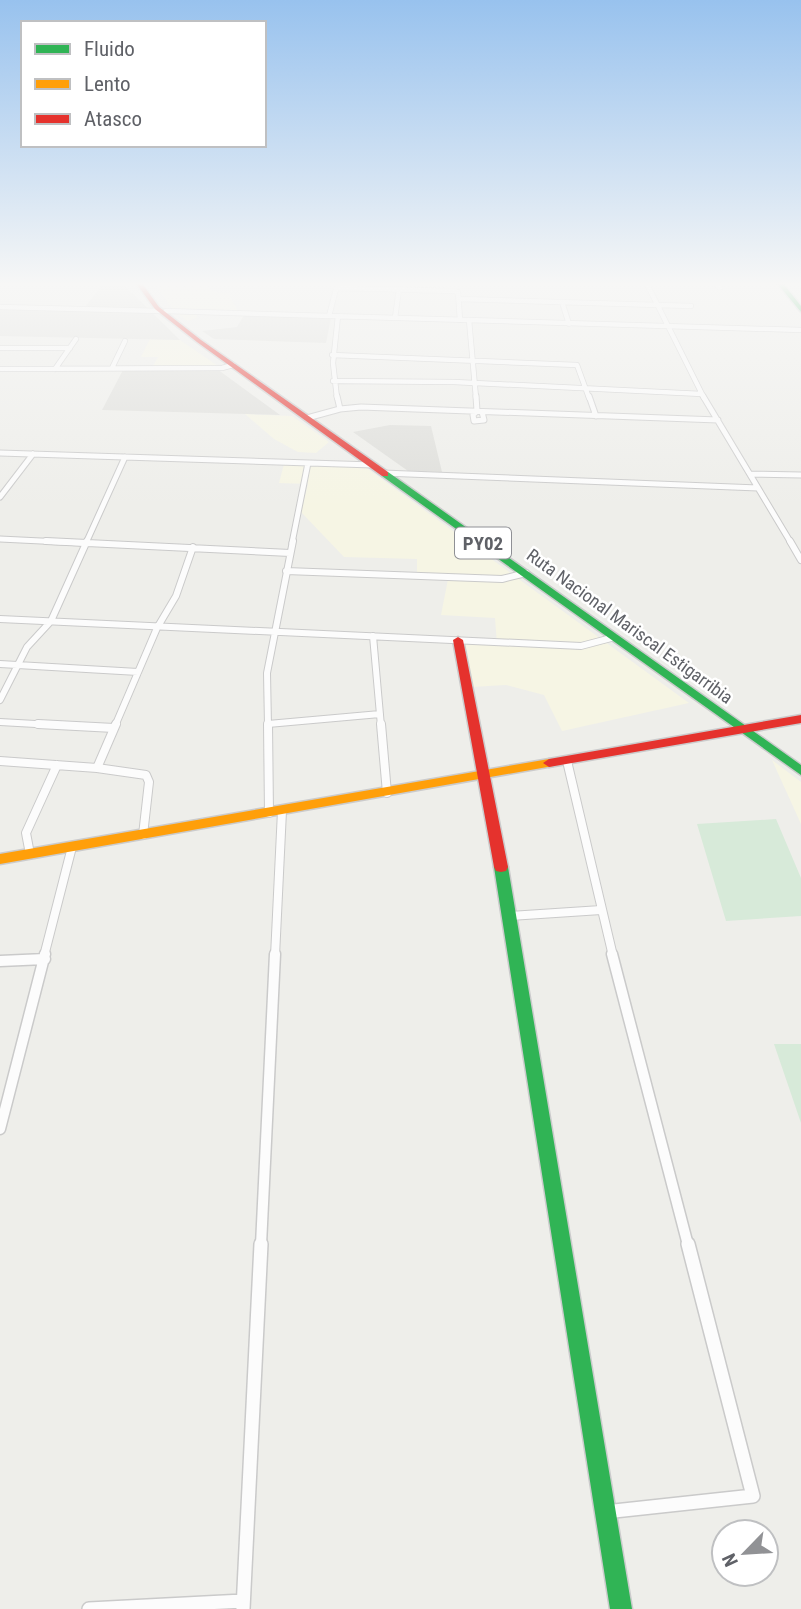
<svg xmlns="http://www.w3.org/2000/svg" width="801" height="1609" viewBox="0 0 801 1609" font-family="'Roboto Condensed',sans-serif">
<style>
.commercial{fill:#f6f5e4}
.industrial{fill:#dededa}
.green{fill:#d7ead9}
.lines{fill:none;stroke-linecap:round;stroke-linejoin:round}
.stream{stroke:#c0d6f7;stroke-width:2}
.street-far5-casing{stroke:#cacaca;stroke-width:6}
.street-far4-casing{stroke:#cacaca;stroke-width:7}
.street-far3-casing{stroke:#cacaca;stroke-width:8}
.street-far2-casing{stroke:#cacaca;stroke-width:10}
.street-far1-casing{stroke:#cacaca;stroke-width:13}
.street-casing{stroke:#cacaca;stroke-width:16}
.fast-casing{stroke:#cbcbcc;stroke-width:3}
.slow-casing{stroke:#cbcbcc;stroke-width:3}
.jam-casing{stroke:#cbcbcc;stroke-width:3}
.street-far5{stroke:#fcfcfc;stroke-width:4.5}
.street-far4{stroke:#fcfcfc;stroke-width:5}
.street-far3{stroke:#fcfcfc;stroke-width:6}
.street-far2{stroke:#fcfcfc;stroke-width:8}
.street-far1{stroke:#fcfcfc;stroke-width:10}
.street{stroke:#fcfcfc;stroke-width:13}
.fast{fill:#30b455;fill-rule:evenodd}
.slow{fill:#ff9f0a;fill-rule:evenodd}
.jam{fill:#e5322d;fill-rule:evenodd}
.labels{text-anchor:middle;dominant-baseline:central;stroke-width:5;stroke-linejoin:round;paint-order:stroke}
.far-street-label{font-size:18px;fill:#5f6167;stroke:#fff}
.shield{fill:#fff;stroke:#8f9095;stroke-width:2}
.shield-label{font-size:19px;font-weight:bold;fill:#5f6167}
</style>
<rect width="100%" height="100%" fill="#eeeeea"/>
<path class="commercial" d="M154,282H198L215,292L229,294L238,312L198,313L196,318L188,321L174,312Z
M150,339L180,340L218,366H153L158,357H141Z
M245,414L292,416L329,442L316,453L298,452L274,439Z
M284,464L365,467L689,703L562,731L544,695L506,685L471,687L462,642L497,644L495,618L441,615L449,574L417,573V559L344,557L301,512L308,484L279,483Z
M772,760L801,782V824Z"/>
<path class="industrial" d="M104,284L124,285L180,340L0,336V308L82,310Z
M244,315L331,318L326,343L214,339L202,331L237,327Z
M217,369L280,415L102,410L123,370Z
M390,425L431,426L442,472L408,471L353,432Z"/>
<path class="green" d="M776,819L801,878V916L726,921L697,824Z
M774,1044H801V1123Z"/>
<g class="lines">
<path class="stream" d="M756,282L772,284"/>
<defs>
<path id="street-far5" d="M714,282L720,288
M798,282L801,283
M459,299L691,306
M562,302L569,324
M0,307L160,311
M166,311L801,330
M329,316L336,289L339,288L454,291L458,292L460,320
M395,318L399,289
M469,320L476,398
M0,348H70
M332,355L577,365L589,398
M112,368L125,341
M0,369L222,368L233,365
M55,369L76,339
M333,381L454,382L702,394L646,282
M702,394L704,398
M337,398L333,363L338,316"/>
<path id="street-far4" d="M337,396L340,409
M476,396L477,411L473,415L474,421L484,420L482,412
M589,396L596,416
M703,396L791,543
M307,418L340,409L361,407L718,420
M0,453L373,465
M383,473L758,488
M750,474L801,475
M0,497L33,454
M0,539L82,543
M86,543L125,457
M292,543L308,463"/>
<path id="street-far3" d="M46,541L290,553
M790,541L801,560
M286,571L502,579L526,573
M0,619L581,646L615,637
M373,636L381,726
M0,664L138,672
M0,700L27,647L51,621L87,541
M0,722L71,726
M268,724L380,714
M115,726L157,628L176,596L193,547
M268,726L267,673L293,541"/>
<path id="street-far2" d="M38,724L114,728
M268,724L269,813
M381,724L387,793
M0,761L97,768L146,775L149,782L143,835
M567,761L613,956
M97,768L116,724
M30,854L26,833L57,765
M510,916L601,910
M44,956L72,847
M275,956L282,811"/>
<path id="street-far1" d="M612,954L688,1245
M0,961L45,959
M0,1129L45,954
M261,1245L275,954"/>
<path id="street" d="M605,1512L753,1496L688,1244
M89,1609L243,1601
M243,1609L261,1244"/>
<path id="fast" d="M776,282H782L801,306V312Z
M382,472H388L801,765V775L382,476Z
M501,862L506,863L508,867L632,1609H610L494,867L496,863Z"/>
<path id="slow" d="M549,759L553,760L555,763L553,766L0,864V854Z"/>
<path id="jam" d="M135,282H141L159,307L201,340L388,472V476H382L197,342L155,309Z
M458,637L463,640L508,867L506,871L501,872L496,871L494,867L453,640Z
M801,715V723L549,767L543,763L549,759Z"/>
</defs>
<use href="#street-far5" class="street-far5-casing"/>
<use href="#street-far4" class="street-far4-casing"/>
<use href="#street-far3" class="street-far3-casing"/>
<use href="#street-far2" class="street-far2-casing"/>
<use href="#street-far1" class="street-far1-casing"/>
<use href="#street" class="street-casing"/>
<use href="#fast" class="fast-casing"/>
<use href="#slow" class="slow-casing"/>
<use href="#jam" class="jam-casing"/>
<use href="#street-far5" class="street-far5"/>
<use href="#street-far4" class="street-far4"/>
<use href="#street-far3" class="street-far3"/>
<use href="#street-far2" class="street-far2"/>
<use href="#street-far1" class="street-far1"/>
<use href="#street" class="street"/>
<use href="#fast" class="fast"/>
<use href="#slow" class="slow"/>
<use href="#jam" class="jam"/>
</g>
<linearGradient id="sky" x2="0" y2="1"><stop stop-color="#98c2ee"/><stop offset="0.56" stop-color="#f7f7f6"/><stop offset="1" stop-color="#f7f7f6" stop-opacity="0"/></linearGradient>
<rect width="801" height="507" fill="url(#sky)"/>
<g class="labels">
<g class="far-street-label">
<text transform="translate(630 626) rotate(36)">Ruta Nacional Mariscal Estigarribia</text>
</g>
<rect class="shield" x="455" y="527.5" width="56" height="31" rx="5"/>
<g class="shield-label">
<text x="483" y="543">PY02</text>
</g>
</g>
<rect x="21" y="21" width="245" height="126" fill="#ffffff" stroke="#bfc0c2" stroke-width="2"/>
<rect x="35" y="44" width="35" height="10" fill="#30b455" stroke="#bfc0c2" stroke-width="2"/>
<text x="84" y="56" font-size="21" fill="#5f6167">Fluido</text>
<rect x="35" y="79" width="35" height="10" fill="#ff9f0a" stroke="#bfc0c2" stroke-width="2"/>
<text x="84" y="91" font-size="21" fill="#5f6167">Lento</text>
<rect x="35" y="114" width="35" height="10" fill="#e5322d" stroke="#bfc0c2" stroke-width="2"/>
<text x="84" y="126" font-size="21" fill="#5f6167">Atasco</text>
<g transform="translate(745 1553) rotate(245)"><circle r="33" fill="#ffffff" stroke="#bfc0c2" stroke-width="2"/>
<path d="M0-5L12 26L0 18L-12 26Z" fill="#919295"/>
<text y="-10" font-size="19" font-weight="bold" text-anchor="middle" fill="#5f6167">N</text>
</g>
</svg>
